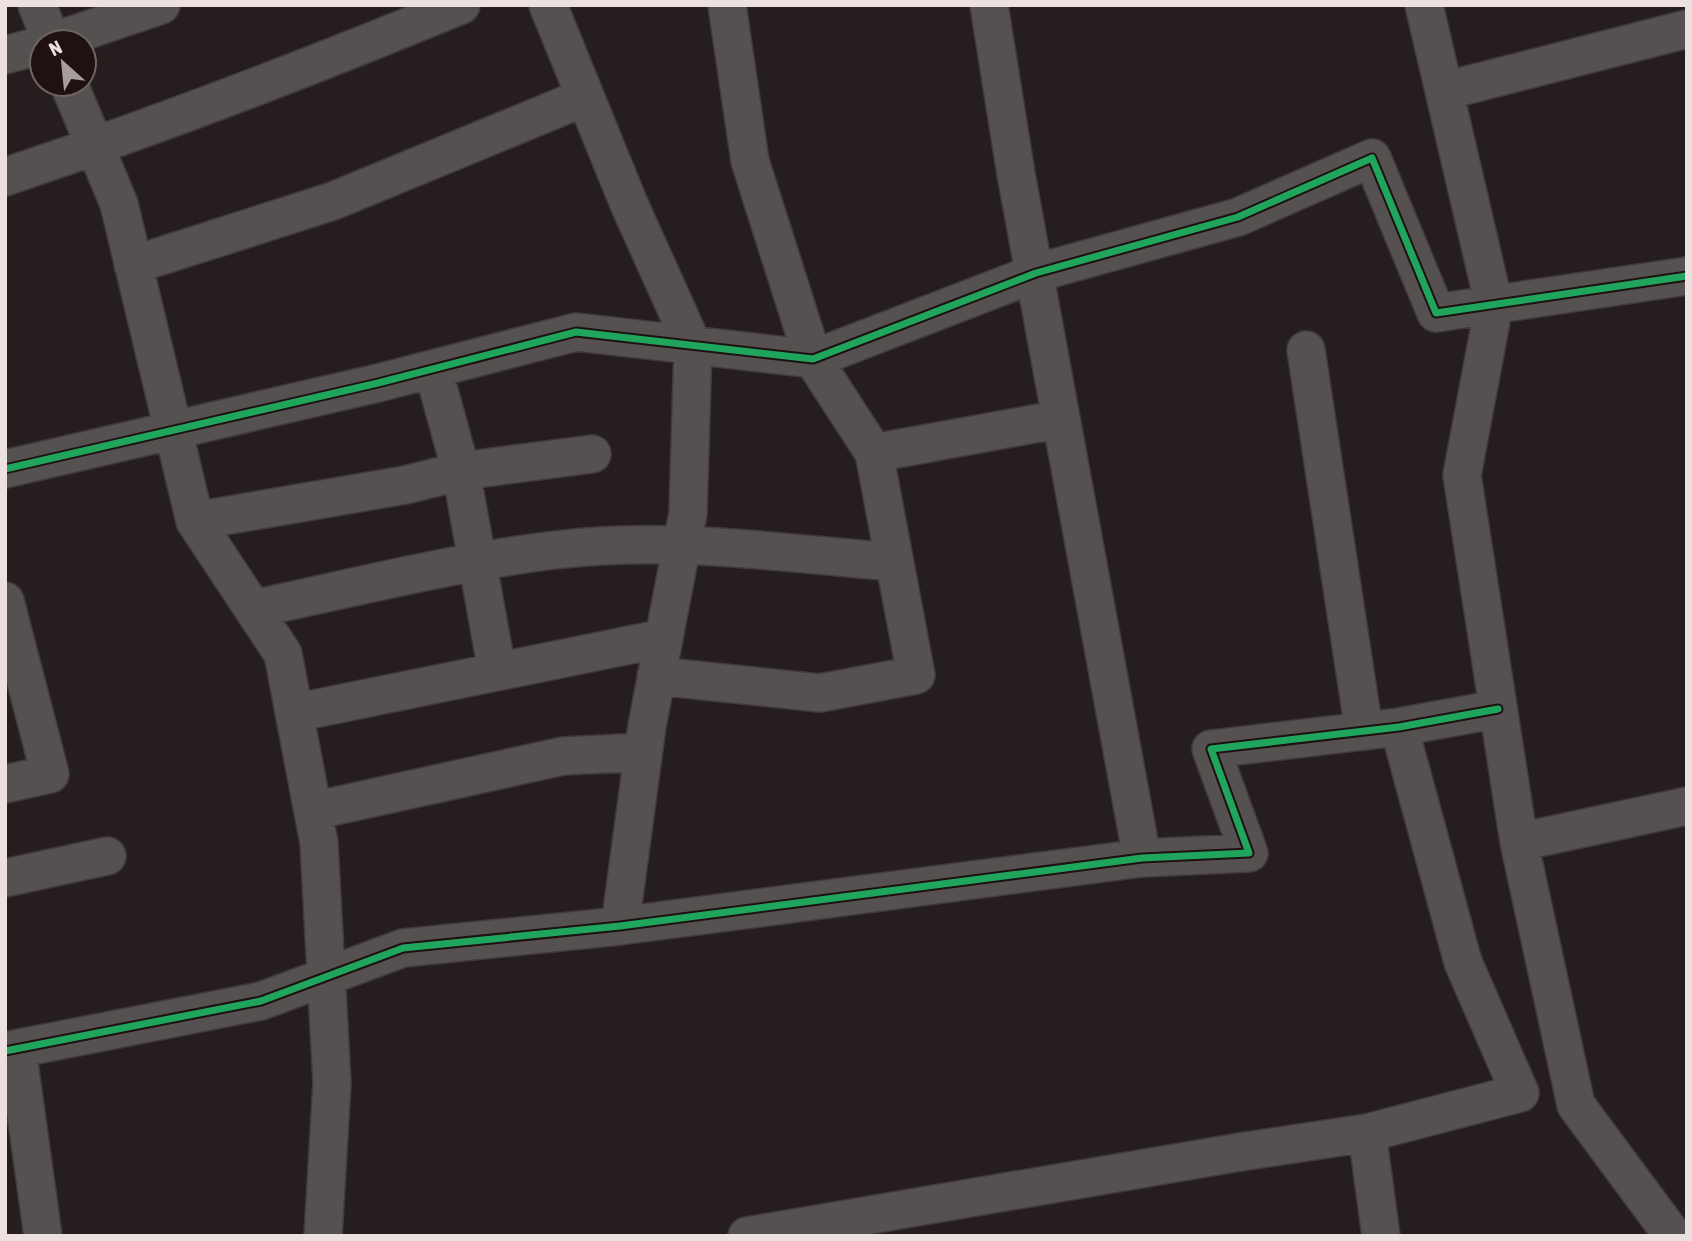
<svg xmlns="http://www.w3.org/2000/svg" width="1692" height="1241" viewBox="0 0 1692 1241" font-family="'Asap Condensed',sans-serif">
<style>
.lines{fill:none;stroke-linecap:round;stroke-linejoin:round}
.minor-casing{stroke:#413a3a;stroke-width:40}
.minor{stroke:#545150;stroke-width:37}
.cycleway-casing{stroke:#1f1111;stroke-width:11}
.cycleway{stroke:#20a55d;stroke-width:7}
</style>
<rect width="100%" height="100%" fill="#261e1e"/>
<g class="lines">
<defs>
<path id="minor" d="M37,5L52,42
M548,5L629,204L693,346L688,513L647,726L620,926
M989,5L1016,174L1142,858
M1424,5L1494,305L1462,475L1519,842L1576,1105L1673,1236
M52,42L161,5
M5,55L42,45
M69,84L119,204L195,521L283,654L319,843L332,1083L323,1236
M1444,91L1687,29
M5,177C159,125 311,67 461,5
M133,265L333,201L585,97
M1306,350L1364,731
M433,369L461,471L497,671
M874,453L1061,419
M5,469L378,383L576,332L813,359L1036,273L1238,217L1372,158L1436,313L1687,276
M195,521L405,485L461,471L592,454
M5,601L50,774L5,784
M253,609C353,588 454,562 555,550C668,536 782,553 894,562
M656,676L820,693L916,675L874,453L813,359L750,161L727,5
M294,713L664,638
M313,811L563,756L643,752
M1519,842L1687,806
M5,878L107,856
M17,1049L43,1236
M5,1051L261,1001L403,948L620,926L1142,858L1249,853L1211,749L1399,727L1498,709
M1367,1133L1381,1236
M747,1236L1240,1152L1367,1133L1520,1093L1463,962L1399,727"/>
</defs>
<use href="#minor" class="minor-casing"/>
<use href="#minor" class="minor"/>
<defs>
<path id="cycleway" d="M5,469L378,383L576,332L813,359L1036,273L1238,217L1372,158L1436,313L1687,276
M5,1051L261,1001L403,948L620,926L1142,858L1249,853L1211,749L1399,727L1498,709"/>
</defs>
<use href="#cycleway" class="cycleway-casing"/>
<use href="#cycleway" class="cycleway"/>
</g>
<rect width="1692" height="1241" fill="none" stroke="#ece1e0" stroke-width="14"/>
<g transform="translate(63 63) rotate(333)"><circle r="33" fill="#1f1111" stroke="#716464" stroke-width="2"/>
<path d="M0-5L12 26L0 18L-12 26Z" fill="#a79d9c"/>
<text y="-10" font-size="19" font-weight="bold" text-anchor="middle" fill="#ece1e0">N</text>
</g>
</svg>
